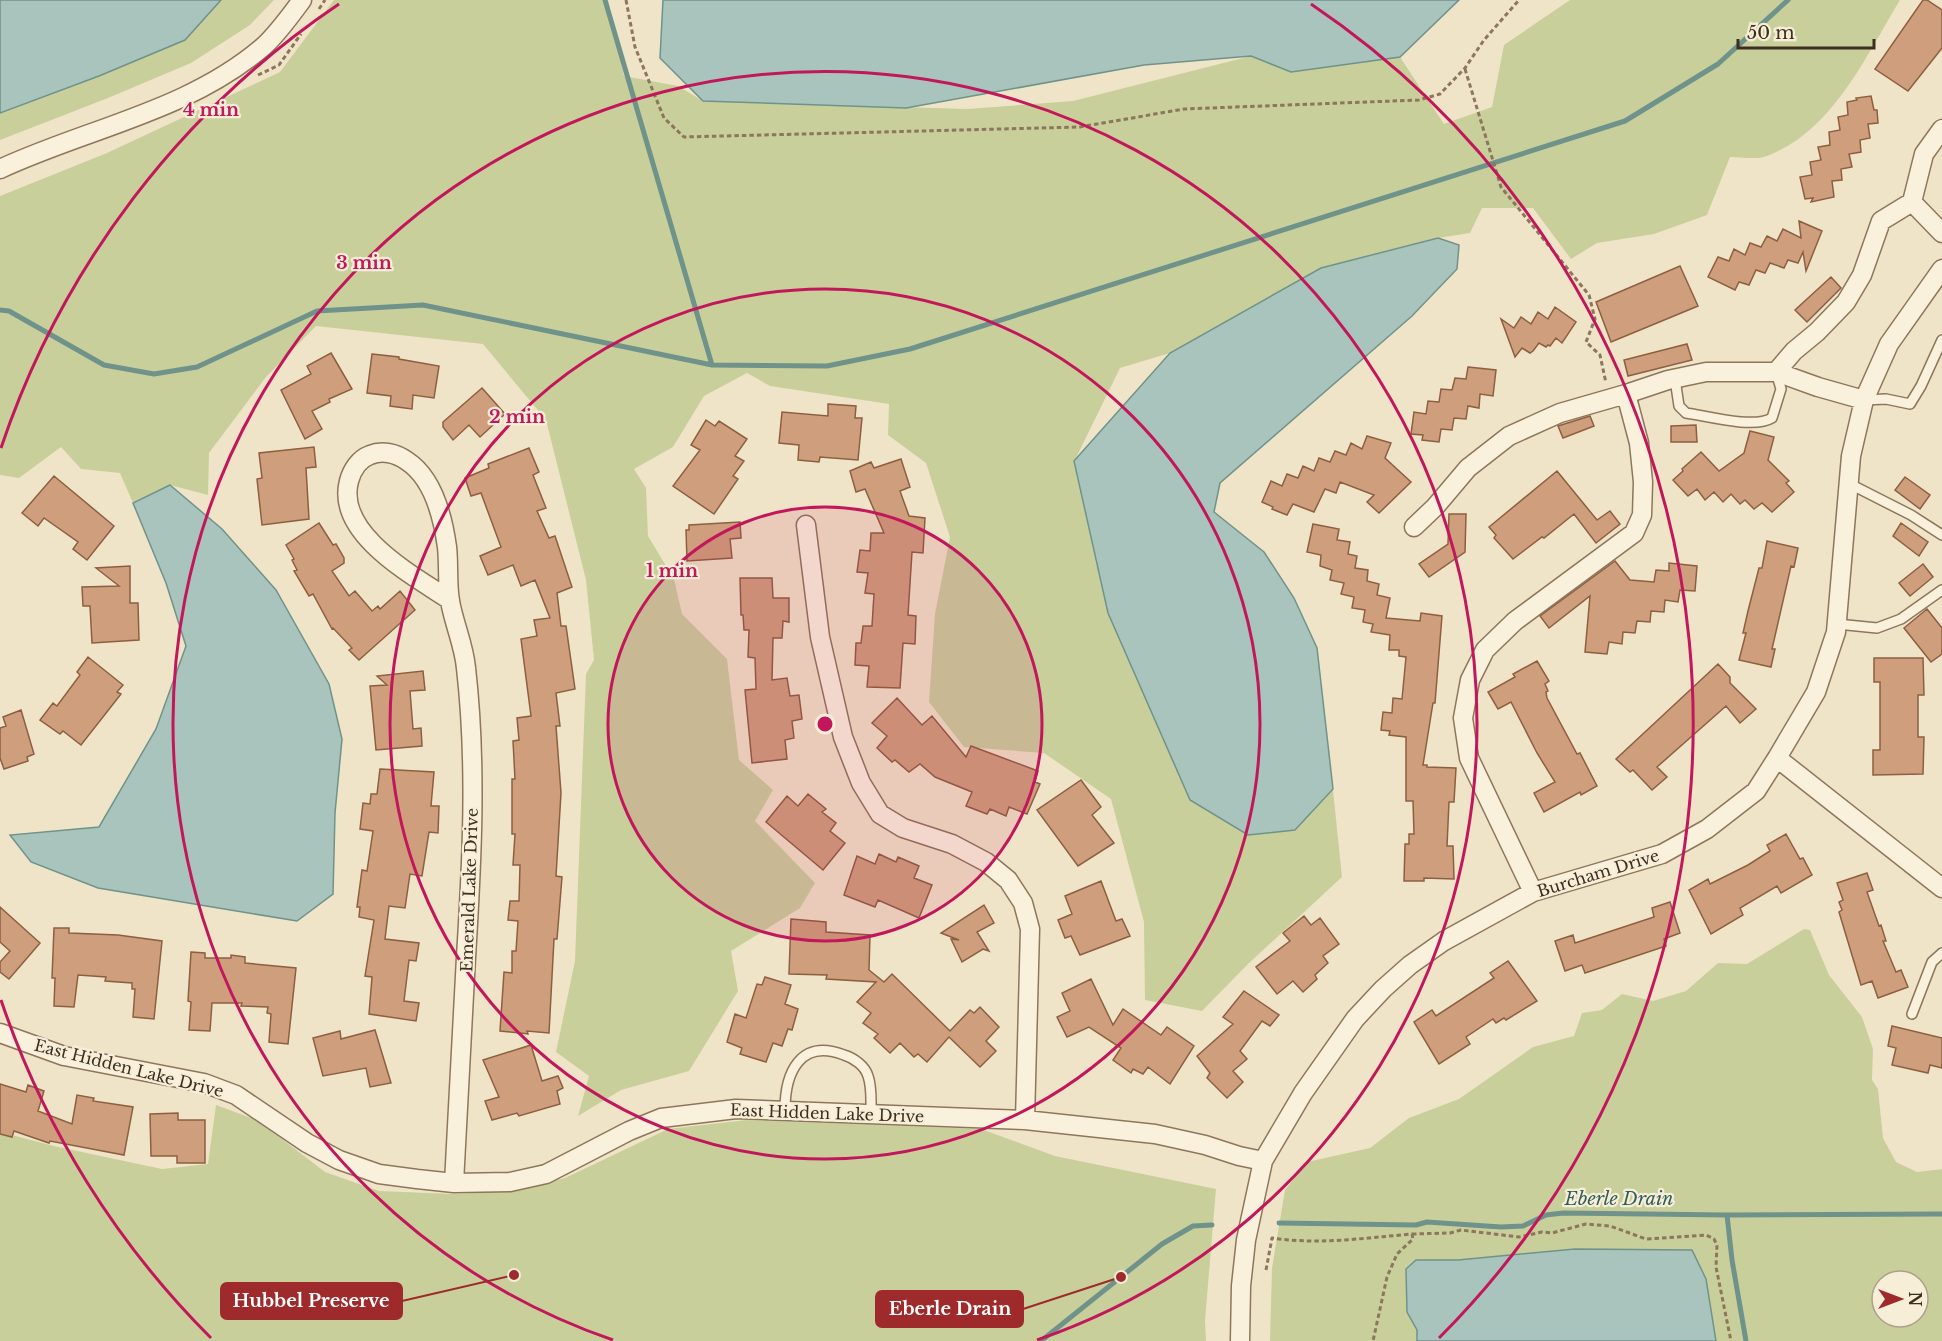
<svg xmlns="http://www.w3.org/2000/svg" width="1942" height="1341" viewBox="0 0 1942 1341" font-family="'Libre Baskerville',serif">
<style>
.green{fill:#c9cf9b;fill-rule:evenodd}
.water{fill:#a9c4bc;stroke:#6f938a;stroke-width:1.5}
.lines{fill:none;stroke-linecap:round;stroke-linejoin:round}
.stream{stroke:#6f938a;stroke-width:5}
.building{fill:#cf9f7d;stroke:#8d5f41;stroke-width:1.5}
.lane-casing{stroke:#8d765c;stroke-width:12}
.street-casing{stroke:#8d765c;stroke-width:21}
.path{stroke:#8d765c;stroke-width:3;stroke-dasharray:4.5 3;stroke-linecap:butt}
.lane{stroke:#faf1dc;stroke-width:9}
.street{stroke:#faf1dc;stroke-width:18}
.ring{fill:none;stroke:#c2185b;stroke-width:3}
.labels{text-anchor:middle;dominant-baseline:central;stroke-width:4.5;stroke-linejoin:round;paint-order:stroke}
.street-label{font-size:16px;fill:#3d2e20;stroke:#f7eed8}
.water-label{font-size:18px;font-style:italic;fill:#2f5d5a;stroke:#f7eed8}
.centre{fill:#c2185b;stroke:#f7eed8;stroke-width:3}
.ring-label{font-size:18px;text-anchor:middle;font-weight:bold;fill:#c2185b;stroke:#f7eed8;stroke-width:4.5;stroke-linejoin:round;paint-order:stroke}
.leader{fill:none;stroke:#9e2a2b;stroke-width:2}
.callout-dot{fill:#9e2a2b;stroke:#f7eed8;stroke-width:2}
.callout{fill:#9e2a2b;stroke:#9e2a2b;stroke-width:2}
.callout-label{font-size:18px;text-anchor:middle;font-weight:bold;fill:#fff}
</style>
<rect width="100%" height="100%" fill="#f0e4c8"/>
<path class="green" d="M221,0H274L250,25L191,63L108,98L0,140V113L99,76L185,40Z
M334,0H608L624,76L678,86L703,101L967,109L1073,101L1251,56L1291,72L1400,57L1444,124L1492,107L1504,45L1570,0H1900C1866,56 1832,132 1767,156C1756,160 1741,157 1730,157L1707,215L1654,234L1597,243L1571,259L1533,208H1482L1470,233L1438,238L1170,353L1120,368L1074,462L1295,830L1333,790L1342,877L1248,964L1202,1011L1145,1000L1144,922L1111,799L1044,753L964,747L929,702L935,614L950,537L926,463L888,435L889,404L770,386L747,373L704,396L673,447L634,469L646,488L648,536L674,579L682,614L727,659L739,760L773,790L755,821L815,883L800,908L731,951L738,991L689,1071L621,1090L578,1116L589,1076L556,1052L575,961L586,674L594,660L586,580L546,420L483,344L316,326L266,377L209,453L208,495L170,485L133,503L120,473L81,469L61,447L19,478L0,475V196L107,153L280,72Z
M1804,929L1810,930L1829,975L1862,1017L1873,1049L1872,1080L1878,1089L1883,1138L1896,1162L1917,1172L1942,1169V1341H1716L1706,1279L1458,1260H1416L1407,1312L1417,1330V1341H1270L1272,1268L1285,1190L1307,1162L1370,1148L1409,1118L1459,1099L1533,1047L1574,1036L1582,1013L1602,1010L1622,994L1653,1001L1686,991L1718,963L1747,964ZM1882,1281H1918V1317H1882Z
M216,1105L257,1120L325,1172L379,1191L453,1194L515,1191L565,1178L668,1129L747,1120L981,1129L1055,1156L1216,1189L1205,1321L1206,1341H0V1132L54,1146L162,1169L208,1164Z"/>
<path class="water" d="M0,0H221L185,40L99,76L0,113Z
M663,0H1459L1400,57L1291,72L1251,56L1144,65L906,108L703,101L660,58Z
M1438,238L1459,245L1457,269L1412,316L1220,483L1214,512L1264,552L1294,598L1317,648L1333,789L1295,830L1248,835L1190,800L1108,613L1074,461L1170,353L1321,268Z
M170,485L222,529L276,590L329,684L342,739L335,813L333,894L297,921L98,888L31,862L10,835L99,827L156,729L186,646L166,583L133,503Z
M1575,1249L1692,1250L1706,1279L1716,1341H1417V1330L1407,1312L1406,1269L1416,1260H1458Z"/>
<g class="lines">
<path class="stream" d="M605,0L712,365
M0,310L9,311L104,365L154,374L197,367L317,311L423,305L712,365L827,366L910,349L1625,121L1718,64L1788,0
M1727,1215L1942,1214
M1279,1223L1416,1225L1427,1222L1501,1227L1523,1226L1546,1215L1563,1213L1727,1215L1732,1260L1746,1341
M1041,1341L1162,1244L1193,1226L1212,1225"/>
</g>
<path class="building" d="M1923,0H1927L1942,10V48L1908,91L1875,69Z
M1871,96L1874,110H1877L1878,123L1868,124L1870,138L1860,140L1861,152L1849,154L1852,167L1841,169L1842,180L1832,181L1834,197L1811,202L1813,198L1805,199L1800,177L1812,175L1810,162L1821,160L1818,147L1830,145L1829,132L1840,130L1838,117L1848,115L1847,102L1857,100L1856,98Z
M1799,221L1822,231L1806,271L1803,252L1798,263L1788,260L1784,268L1770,263L1765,273L1756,270L1749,285L1739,282L1735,290L1708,277L1718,257L1729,261L1734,249L1745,255L1750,243L1761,247L1767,236L1777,241L1783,229L1801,238Z
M1680,266L1698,306L1611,342L1596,302Z
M1831,277L1841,288L1807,322L1795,310Z
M1555,307L1576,322L1562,343L1556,338L1550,346L1548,345L1546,347L1539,343L1533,351L1530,353L1522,348L1515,357L1501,319L1514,328L1521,317L1531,324L1538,312L1548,319Z
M1687,344L1692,360L1628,376L1624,360Z
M331,353L352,389L329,399L330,402L312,411L322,429L305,439L281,390L311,374L307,366Z
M372,354L399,357V359L439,366L434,398L413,395L412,409L390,406L391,396L367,393Z
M1468,367L1496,370L1493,396L1480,394L1479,408L1468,406L1466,419L1454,418L1452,430L1441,429L1439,442L1422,440L1423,435L1411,434L1414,412L1426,414L1428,401L1439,402L1441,389L1452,390L1455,378L1466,379Z
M482,388L505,414L480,437L469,425L453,440L443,427V422Z
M828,404L856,406L855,418H862L858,460L820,457L819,462L798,460L799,445L779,443L782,412L828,416Z
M1590,416L1594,426L1563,438L1558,426Z
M706,420L715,426L719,421L747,439L735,456L744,461L733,476L738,479L714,514L673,486L700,450L691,445Z
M1696,425L1697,442H1671V426Z
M1750,431L1774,437L1768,460L1789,481L1786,483L1794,492L1772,512L1762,503L1754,509L1745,500L1740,504L1731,494L1723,502L1714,492L1705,500L1697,489L1688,496L1673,480L1683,471L1682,469L1701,452L1719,471L1744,453Z
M1367,436L1391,443L1385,458L1411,482L1379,513L1367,502L1374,495L1340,482L1336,493L1325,489L1314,512L1293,504L1287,515L1272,509L1273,507L1262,502L1271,481L1282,486L1287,474L1298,478L1303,466L1314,471L1319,458L1330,462L1335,451L1346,455L1351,443L1362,449Z
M314,447L316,467L306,468L309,519L262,525L257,479L262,478L259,453Z
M529,448L539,472L533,475L546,508L537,511L549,538L555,536L572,587L557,593L561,626H566L575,689L556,693L560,726H556L561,793L556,876L562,877L557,939H554L549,1033L527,1031L528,1034L500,1031L504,972L512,973V951H516L518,921L508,920L510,901H519L520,865H513L515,834H512V779H515L513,741L519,740L517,718L531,716L521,639L537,636L534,620L550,618L535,580L521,586L513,565L488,575L480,556L501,547L481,493L471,496L465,478L489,468L488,464Z
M901,459L910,487L900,491L909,516L925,518L923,553L912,552L908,615L916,616L915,644L903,643L900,688L867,687L869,666L855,665L856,643H861L863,626H872L874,594L865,593L868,573L857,572L860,550L870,551L871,533H884L865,489L856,492L850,471L871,462L874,468Z
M1557,471L1597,520L1610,511L1620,524L1596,543L1574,514L1544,538L1542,537L1513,559L1494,538L1496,535L1489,527Z
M54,476L114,526L87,560L73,549L78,542L44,518L38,526L22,513Z
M1905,477L1930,495L1920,509L1895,490Z
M1449,514H1466L1465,552L1429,577L1419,564L1448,544Z
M740,522L741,538L730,539L732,558L687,561L686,530H689V525Z
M319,523L333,545L336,544L344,558V563L332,571L349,596L355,591L372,611L378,606L380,609L400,591L415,610L359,660L349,650L352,648L333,628L332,629L313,594L309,596L294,571L297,570L292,560L294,559L286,545Z
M1901,523L1928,542L1919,556L1893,536Z
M1313,524L1339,529L1337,540L1350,542L1348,554L1357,556L1355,568L1368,570L1367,581L1379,584L1377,595L1390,598L1386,618L1420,621L1421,613L1442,616L1435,703H1433L1423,765H1427V767L1456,768L1454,802H1449L1447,846H1453L1454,879L1424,878V881H1404L1405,844H1409V834H1414L1413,801H1406V737L1389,735L1390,731L1381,730L1383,712L1392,713L1393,698L1402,699L1406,657L1399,656V650H1389L1390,635L1371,632L1373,624L1363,622L1365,610L1352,608L1354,597L1341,594L1344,583L1330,580L1332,570L1320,566L1321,555L1307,552Z
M1767,541L1798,548L1794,567L1791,566L1772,649H1775L1771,667L1739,660L1746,633H1743L1748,611L1759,568H1762Z
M1615,561L1630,580L1654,582L1656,570L1669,571V563L1697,566L1695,591L1680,590L1678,602L1665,600L1664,612L1651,611L1650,622L1637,621L1635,633L1623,632L1622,644L1609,642L1607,654L1585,652L1590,596L1549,628L1540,616Z
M1923,564L1933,577L1910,596L1899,583Z
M130,566V603H138L139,640L92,643L90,606H83L82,587L119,586L96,568Z
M740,578H772L773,598H789V622L783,621L782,638H773L772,680L787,678L790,696L799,695L802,719L792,721L794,738L785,740L787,759L752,763L745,690L756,689L755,658L748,657L749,630H744L743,615H741Z
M1927,609L1942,628V654L1931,662L1904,628Z
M88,657L123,685L117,692L121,694L81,745L63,731L60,734L40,720L53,703L57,706L80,675L77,672Z
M1874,658H1923L1924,695H1918V737H1924L1923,774L1873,775V750H1880V682H1874Z
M1537,661L1549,681L1545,684L1548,691L1546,692L1547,698L1577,754L1580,753L1597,786L1581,795L1580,792L1544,812L1534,793L1555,782L1537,753L1511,702L1498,709L1488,692L1515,677L1513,674Z
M1718,664L1730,677V683L1756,709L1740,723L1726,706L1657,767L1667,777L1652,790L1633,770L1630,772L1616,759Z
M423,671L425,690L410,691L413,729L421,728L422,746L376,750L370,686L387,685L377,676Z
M897,698L922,725L932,716L966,757L971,746L1038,771L1035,782L1040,784L1027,814L1009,807L1006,816L990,809L987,814L966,806L972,792L935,777L920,764L909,772L895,760L892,762L877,748L887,736L872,723Z
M21,710L34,754L27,757L28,761L4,769L0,758V728L6,726L3,717Z
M380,769L434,772L431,806H439L438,833L429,832L422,876L410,874L405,908L389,906L385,939L419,943L416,961L409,960L404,1001L419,1003L416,1021L369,1014L372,977L365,976L374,920L359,917L360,907H357L362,870L367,871L373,831L360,829L363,803L370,804L371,794H377Z
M1081,780L1101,807L1092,815L1114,843L1078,866L1037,810Z
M808,794L826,809L822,812L836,823L830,831L845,843L823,870L766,822L787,796L798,806Z
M1786,834L1800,859L1803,858L1812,875L1781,893L1777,886L1740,908L1743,915L1711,934L1689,890L1708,879L1710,884L1748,865L1770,851L1767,845Z
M879,854L896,862L898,857L919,866L914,878L932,885L919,918L878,900L875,907L844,895L857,856L875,864Z
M1867,873L1873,890L1867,892L1879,926L1881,925L1886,941H1883L1896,972L1901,970L1908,987L1878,998L1872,981L1861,985L1839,912L1842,910L1839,902L1843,900L1837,883Z
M1101,881L1116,921L1122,919L1130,936L1080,955L1071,936L1065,938L1058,920L1072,914L1065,896Z
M1670,902L1680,933L1664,939L1666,946L1585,973L1582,965L1565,971L1555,941L1573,935L1575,943L1654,917L1652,908Z
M984,905L994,923L977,932L989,951L983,949L962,962L951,939L959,940L941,933Z
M0,907L40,943L9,979L0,972V962L10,951L0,942Z
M1304,916L1311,925L1320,918L1339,944L1323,956L1328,963L1315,975L1317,979L1303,992L1293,981L1277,994L1256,967L1290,941L1283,933Z
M791,919L826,922V932L870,935L869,970L884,982L892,974L950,1031L970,1010L974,1013L980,1007L999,1027L986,1041L996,1051L980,1067L949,1037L927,1062L918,1054L914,1057L900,1043L890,1053L874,1038L878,1034L863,1023L871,1013L857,1002L876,982L826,979L827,975L789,974Z
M54,928H69V933L118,935L162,941L154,1019L133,1017L135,989H132V983L105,981L106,977L78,975L74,1007L54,1006L55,978H52Z
M191,952L205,953V958H231V955L245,957V963L296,968L288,1044L269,1042L271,1014L267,1013L268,1007L241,1006L242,1003H212L210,1031L189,1030L191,1002L188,1001Z
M1508,961L1537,1001L1506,1020L1504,1018L1496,1023L1493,1019L1466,1037L1470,1044L1439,1064L1414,1022L1432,1010L1436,1016L1494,978L1490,973Z
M765,977L791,985L785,1004L798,1009L792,1030L788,1029L782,1046L773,1043L766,1062L740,1054L742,1048L727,1042L735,1014L746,1018L757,984L762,985Z
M1091,979L1113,1025L1123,1009L1161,1035L1167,1027L1194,1046L1170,1084L1148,1067L1143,1074L1133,1069L1131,1073L1113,1060L1121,1048L1089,1027L1067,1037L1057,1017L1070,1011L1062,993Z
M1244,991L1279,1015L1270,1026L1262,1021L1240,1051L1247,1059L1233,1071L1243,1082L1227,1098L1207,1078L1210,1073L1197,1056L1233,1024L1223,1017Z
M1892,1026L1942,1038V1068L1930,1065L1928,1073L1892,1065L1896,1048L1888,1046Z
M375,1030L391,1083L370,1087L366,1068L323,1076L313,1038L340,1031L341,1039Z
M531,1045L542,1081L558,1076L563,1088L557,1091L560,1104L519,1116L517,1113L492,1120L485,1101L499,1097L483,1060Z
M0,1084L26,1092L28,1085L44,1091L38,1111L72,1124L77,1095L94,1098L93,1101L133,1107L124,1155L50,1141L49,1143L14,1131L12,1137L0,1134Z
M178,1113V1120H205V1163H177V1156H151L150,1114Z"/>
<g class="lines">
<defs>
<path id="lane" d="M1675,379L1679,406L1686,413C1707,416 1754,429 1772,418L1781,389L1776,372
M1864,400L1886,399L1910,404L1921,386L1942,340
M1848,483L1911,515L1942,535
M1837,624L1877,628L1901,619L1942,590
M1912,1014L1932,962L1942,953
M785,1110C785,1073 800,1038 844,1055C854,1058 865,1066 868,1076C872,1087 871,1102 871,1113"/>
<path id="street" d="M0,169C88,128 189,111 264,46C278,33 291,15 302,0
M1912,202L1942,233
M1776,372L1818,387L1864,400
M806,525L820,637L843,737L861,783L880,814L903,828L952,844L986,862L1008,880L1023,903L1030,929L1025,1120
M1414,527L1435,507L1468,468L1509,436L1560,413L1626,394
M450,600C414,576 335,534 349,481C352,470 359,459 370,455C382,450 396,453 407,461C433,478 443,518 447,547C449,565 447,584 450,601C454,624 464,645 466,668C477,764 472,861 466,957C462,1032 458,1107 454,1183
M1777,758L1942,888
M1533,892L1469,758L1463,718L1470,680L1485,650L1515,621L1634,533L1642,515L1643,482L1639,443L1626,394L1668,380L1706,372H1776L1794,351L1817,332L1846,302L1862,275L1881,221L1912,202L1924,154L1942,129
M0,1033L64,1056L204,1083L236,1095L307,1143L339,1160L379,1174L417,1179L454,1183L510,1182L546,1174L629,1131L661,1118L736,1109L1025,1120L1155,1134L1205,1145L1239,1156L1263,1161
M1240,1341L1241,1286L1246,1240L1263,1161L1303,1093L1355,1019L1383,989L1410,965L1444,941L1533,892L1662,854L1707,829L1756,791L1777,758L1816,692L1836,632L1851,456L1864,400L1889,344L1942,269"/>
</defs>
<use href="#lane" class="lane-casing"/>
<use href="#street" class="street-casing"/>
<path class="path" d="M626,0L635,47L664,118L684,137L1080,127L1184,109L1419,100L1440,94L1465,68L1484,40L1519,0
M319,9L325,0
M1465,69L1501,187L1589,295L1595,319L1586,342L1600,355L1606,383
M258,75L279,65L301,34
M1412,1234L1450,1233L1461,1230L1519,1237L1542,1232L1552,1233L1586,1224L1610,1226L1646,1239L1706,1235L1714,1239L1717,1245L1716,1267L1731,1341
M1266,1270L1272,1238C1320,1245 1364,1238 1412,1234L1413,1239L1397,1254L1387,1277L1373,1341"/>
<use href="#lane" class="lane"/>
<use href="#street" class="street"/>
</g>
<circle cx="825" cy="724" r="217" fill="#c2185b" fill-opacity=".12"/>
<g class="ring">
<circle cx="825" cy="724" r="217"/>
<circle cx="825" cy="724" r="435"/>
<path d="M613 1340A652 652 0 1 1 1037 1340"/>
<path d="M211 1338A869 869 0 0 1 1 1000M1 448A869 869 0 0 1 339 4M1311 4A869 869 0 0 1 1439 1338"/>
</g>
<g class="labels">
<g class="street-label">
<text transform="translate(1598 873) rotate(-17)">Burcham Drive</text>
<text transform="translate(469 890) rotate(-88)">Emerald Lake Drive</text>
<text transform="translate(129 1068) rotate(14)">East Hidden Lake Drive</text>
<text transform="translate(827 1113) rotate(2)">East Hidden Lake Drive</text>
</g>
<g class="water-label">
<text x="1619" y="1199">Eberle Drain</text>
</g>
</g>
<circle cx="825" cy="724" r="9" class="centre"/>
<g class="ring-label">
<text x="211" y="116">4 min</text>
<text x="364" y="269">3 min</text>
<text x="517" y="423">2 min</text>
<text x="672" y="577">1 min</text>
</g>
<path class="leader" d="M514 1275L402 1301M1121 1277L1023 1309"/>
<g class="callout-dot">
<circle cx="514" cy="1275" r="6"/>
<circle cx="1121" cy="1277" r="6"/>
</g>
<g class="callout">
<rect x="221" y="1283" width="181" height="36" rx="6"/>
<rect x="876" y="1291" width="147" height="36" rx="6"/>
</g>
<g class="callout-label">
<text x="311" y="1307">Hubbel Preserve</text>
<text x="950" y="1315">Eberle Drain</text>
</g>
<g transform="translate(1900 1299) rotate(90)"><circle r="28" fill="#f7eed8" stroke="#ada18e" stroke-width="1.5"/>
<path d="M0-4.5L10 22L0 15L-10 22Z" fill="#9e2a2b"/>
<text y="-9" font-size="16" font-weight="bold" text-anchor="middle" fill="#3d2e20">N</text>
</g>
<path d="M1738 39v9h136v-9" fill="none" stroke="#3d2e20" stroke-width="3"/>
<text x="1747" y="39" font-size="18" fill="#3d2e20" stroke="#f7eed8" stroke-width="4.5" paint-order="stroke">50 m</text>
</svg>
